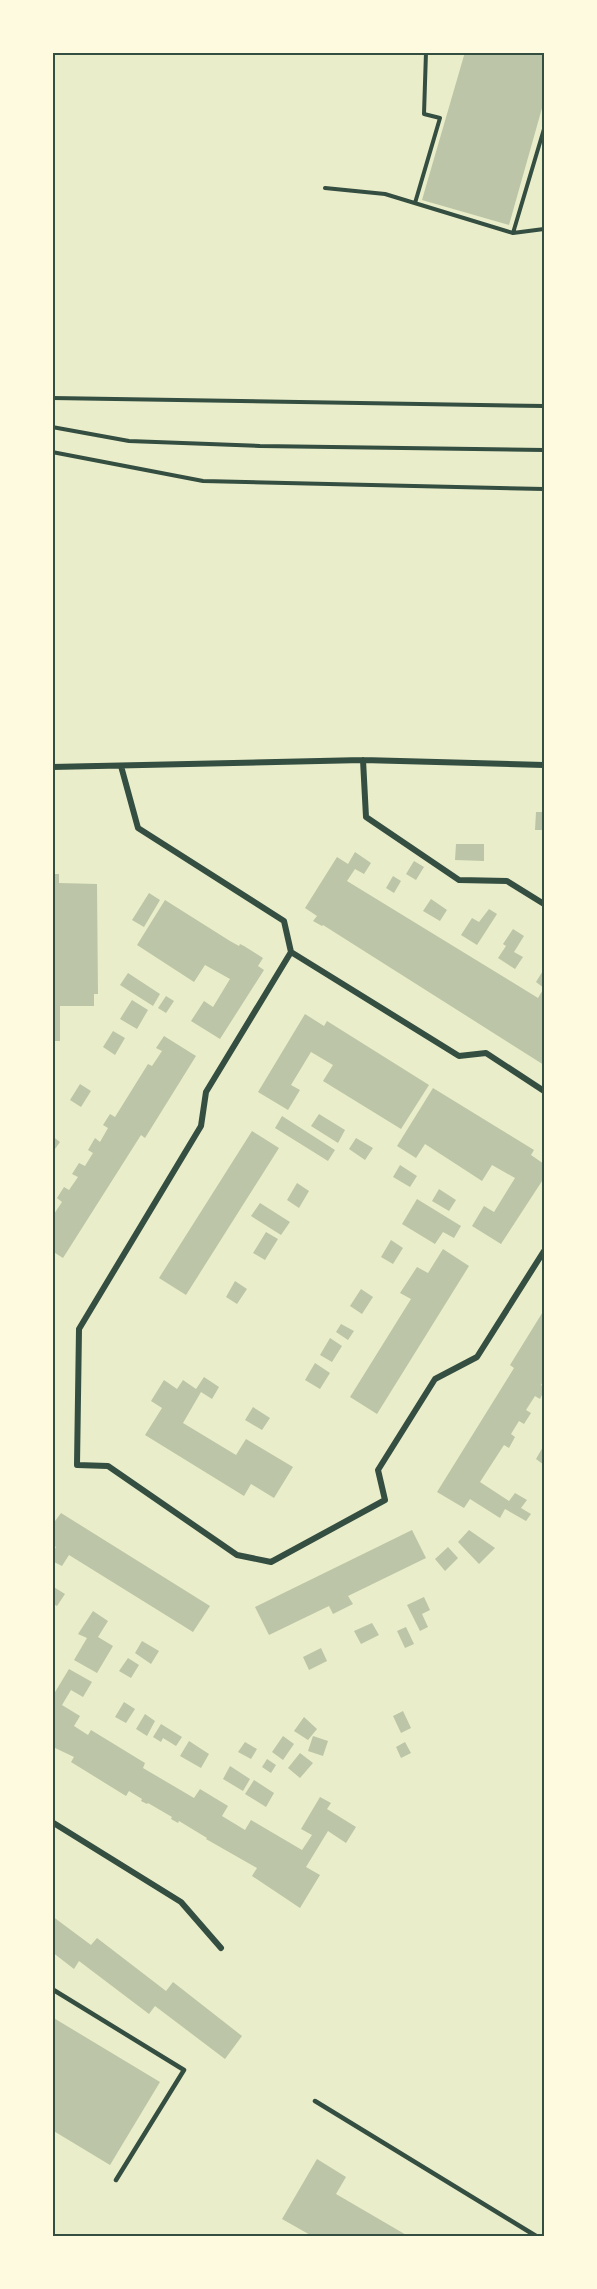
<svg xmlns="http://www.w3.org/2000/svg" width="597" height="2289" viewBox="0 0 597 2289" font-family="Lora,serif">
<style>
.building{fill:#bcc5a7}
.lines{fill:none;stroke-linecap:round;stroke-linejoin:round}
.path{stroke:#344e41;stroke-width:4}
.service{stroke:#344e41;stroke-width:4.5}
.minor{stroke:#344e41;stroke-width:6}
.neatline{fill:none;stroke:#344e41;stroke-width:2}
</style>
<rect width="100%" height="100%" fill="#e9edc9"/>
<path class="building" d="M465,52H544V101L509,225L422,200Z
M536,812H544V830H535Z
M456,844H484V861L455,860Z
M355,852L371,863L364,874L355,869L347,881L538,998L544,988L536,982L544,969V1065L323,925L322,926L313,921L317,916L305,908L337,857L348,864Z
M414,861L424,867L416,880L406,874Z
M52,874H59V883L97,884L98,994H94V1006H60V1041H52Z
M393,876L401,881L394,893L386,888Z
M149,893L160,900L144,927L132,920Z
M431,899L447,910L440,921L423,911Z
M165,900L230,941L239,946L240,944L244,946L263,958L258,966L264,970L220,1039L191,1021L204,1001L213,1007L230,979L205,965L194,982L137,945Z
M489,909L497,914L477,945L461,935L472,918L479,922Z
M513,929L524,936L514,952L523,957L515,969L498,958L506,946L503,944Z
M128,973L160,994L153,1006L120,985Z
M166,996L174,1001L166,1013L158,1008Z
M132,1000L148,1010L137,1029L120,1019Z
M305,1014L324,1026L327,1021L429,1085L401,1129L323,1081L333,1065L311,1052L291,1085L300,1090L288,1110L258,1092Z
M113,1031L125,1038L115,1055L103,1047Z
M164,1036L196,1056L145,1138L141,1135L63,1258L52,1251V1217L62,1202L57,1198L64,1187L69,1190L78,1177L72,1174L79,1163L85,1166L93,1153L88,1150L95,1138L100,1142L108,1128L103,1125L110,1114L115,1117L148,1064L152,1066L162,1051L156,1048Z
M80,1084L91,1091L81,1107L70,1100Z
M433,1088L534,1150L531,1155L544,1164V1178L501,1244L472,1226L484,1206L494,1212L515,1178L492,1165L482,1181L425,1144L416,1158L397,1146Z
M319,1114L345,1130L338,1143L311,1126Z
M282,1116L335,1150L328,1161L275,1128Z
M252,1131L279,1148L186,1295L159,1278Z
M52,1136L60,1142L52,1153Z
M356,1138L373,1148L365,1160L349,1149Z
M400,1165L417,1176L410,1187L393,1177Z
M297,1183L309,1191L299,1208L287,1200Z
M439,1189L456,1200L449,1211L432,1201Z
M417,1199L461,1226L454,1238L443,1232L435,1244L402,1224Z
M260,1203L290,1222L281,1235L251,1216Z
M266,1232L278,1239L265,1260L253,1253Z
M391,1240L403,1248L393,1264L381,1257Z
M443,1249L469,1266L377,1414L350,1397L411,1299L400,1293L417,1267L428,1273Z
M235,1281L247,1289L237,1304L226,1297Z
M361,1289L373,1297L362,1314L350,1306Z
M544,1310V1380L541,1385L544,1387V1391L540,1399L535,1396L526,1410L531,1413L524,1424L519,1421L511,1434L515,1437L509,1448L504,1445L480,1482L509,1501L515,1493L527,1500L521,1508L531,1514L526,1521L505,1509L500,1518L470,1499L464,1508L437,1492L514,1368L510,1365Z
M341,1324L354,1331L348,1340L336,1332Z
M330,1338L342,1346L332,1362L320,1355Z
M315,1363L330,1373L320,1389L305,1380Z
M204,1377L219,1387L212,1399L201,1392L183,1423L236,1455L246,1439L293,1467L274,1498L251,1484L244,1496L145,1435L162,1408L151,1401L164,1380L177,1389L183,1380L196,1389Z
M253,1407L270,1418L262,1430L245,1420Z
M544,1445V1465L536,1459Z
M61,1513L210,1606L193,1632L69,1555L62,1566L52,1561V1553L56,1547L52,1545V1525Z
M412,1530L426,1558L348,1596L353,1604L333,1614L329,1606L269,1635L255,1607Z
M469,1530L495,1548L479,1564L458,1542Z
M448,1547L458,1558L445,1571L435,1559Z
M52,1586L65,1594L57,1606L52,1603Z
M424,1597L430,1610L422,1614L428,1627L420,1631L407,1605Z
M93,1611L108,1621L98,1637L113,1646L97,1673L74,1660L87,1638L78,1634Z
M372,1623L379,1635L361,1644L354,1631Z
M406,1627L414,1644L405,1648L397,1631Z
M142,1641L159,1651L151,1664L135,1653Z
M321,1648L327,1661L309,1670L303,1657Z
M128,1658L139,1665L131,1678L119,1671Z
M69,1669L92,1682L83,1697L71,1690L62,1705L80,1716L74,1726L88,1735L91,1730L145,1763L143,1768L194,1798L200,1789L228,1806L222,1816L245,1830L251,1820L302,1850L312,1835L301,1829L320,1797L331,1803L327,1809L356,1827L346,1843L328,1831L306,1867L320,1875L300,1908L252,1876L257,1868L206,1839L207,1838L179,1821L178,1823L171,1819L172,1817L148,1803L147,1804L141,1801L142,1799L129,1791L126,1796L71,1762L74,1757L53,1747L52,1697Z
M124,1702L135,1709L126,1723L115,1717Z
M403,1711L411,1728L401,1733L393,1716Z
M145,1714L155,1721L147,1736L136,1729Z
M304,1717L317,1729L308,1740L294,1731Z
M161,1724L182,1737L176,1746L163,1738L161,1742L153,1737Z
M283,1736L294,1744L283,1760L272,1752Z
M313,1736L328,1741L323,1756L308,1751Z
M189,1741L209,1754L201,1768L180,1756Z
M245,1742L257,1749L251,1759L238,1752Z
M405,1742L411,1753L401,1758L396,1747Z
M300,1753L313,1763L300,1778L288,1768Z
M267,1759L276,1765L271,1773L262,1767Z
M230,1766L250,1779L243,1791L223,1779Z
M254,1780L274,1793L266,1807L245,1794Z
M52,1916L91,1945L97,1938L166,1991L173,1982L242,2036L225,2059L155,2006L149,2014L79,1961L74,1969L52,1952Z
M52,2017L160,2082L110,2165L52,2130Z
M317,2159L346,2177L336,2194L408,2236H312L282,2219Z"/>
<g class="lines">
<path class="path" d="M325,188L385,194L513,233L544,229
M415,203L440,118L424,114L426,52
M513,233L544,129
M52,398L544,406
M52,427L129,441L260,446L544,450
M52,452L203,481L544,489"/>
<path class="service" d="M52,1989L184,2070L116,2180
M315,2101L536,2236"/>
<path class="minor" d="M363,760L366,817L459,880L507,881L544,904
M121,766L138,828L284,921L291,952L459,1056L486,1053L544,1091
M52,767L363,760L544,765
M291,952L206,1092L201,1126L79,1329L77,1465L108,1466L237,1555L271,1562L385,1500L378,1470L435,1379L477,1357L544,1251
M52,1822L181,1902L221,1948"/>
</g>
<rect width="597" height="2289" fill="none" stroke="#fefae0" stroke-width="108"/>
<rect x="54" y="54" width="489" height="2181" class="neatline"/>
</svg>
